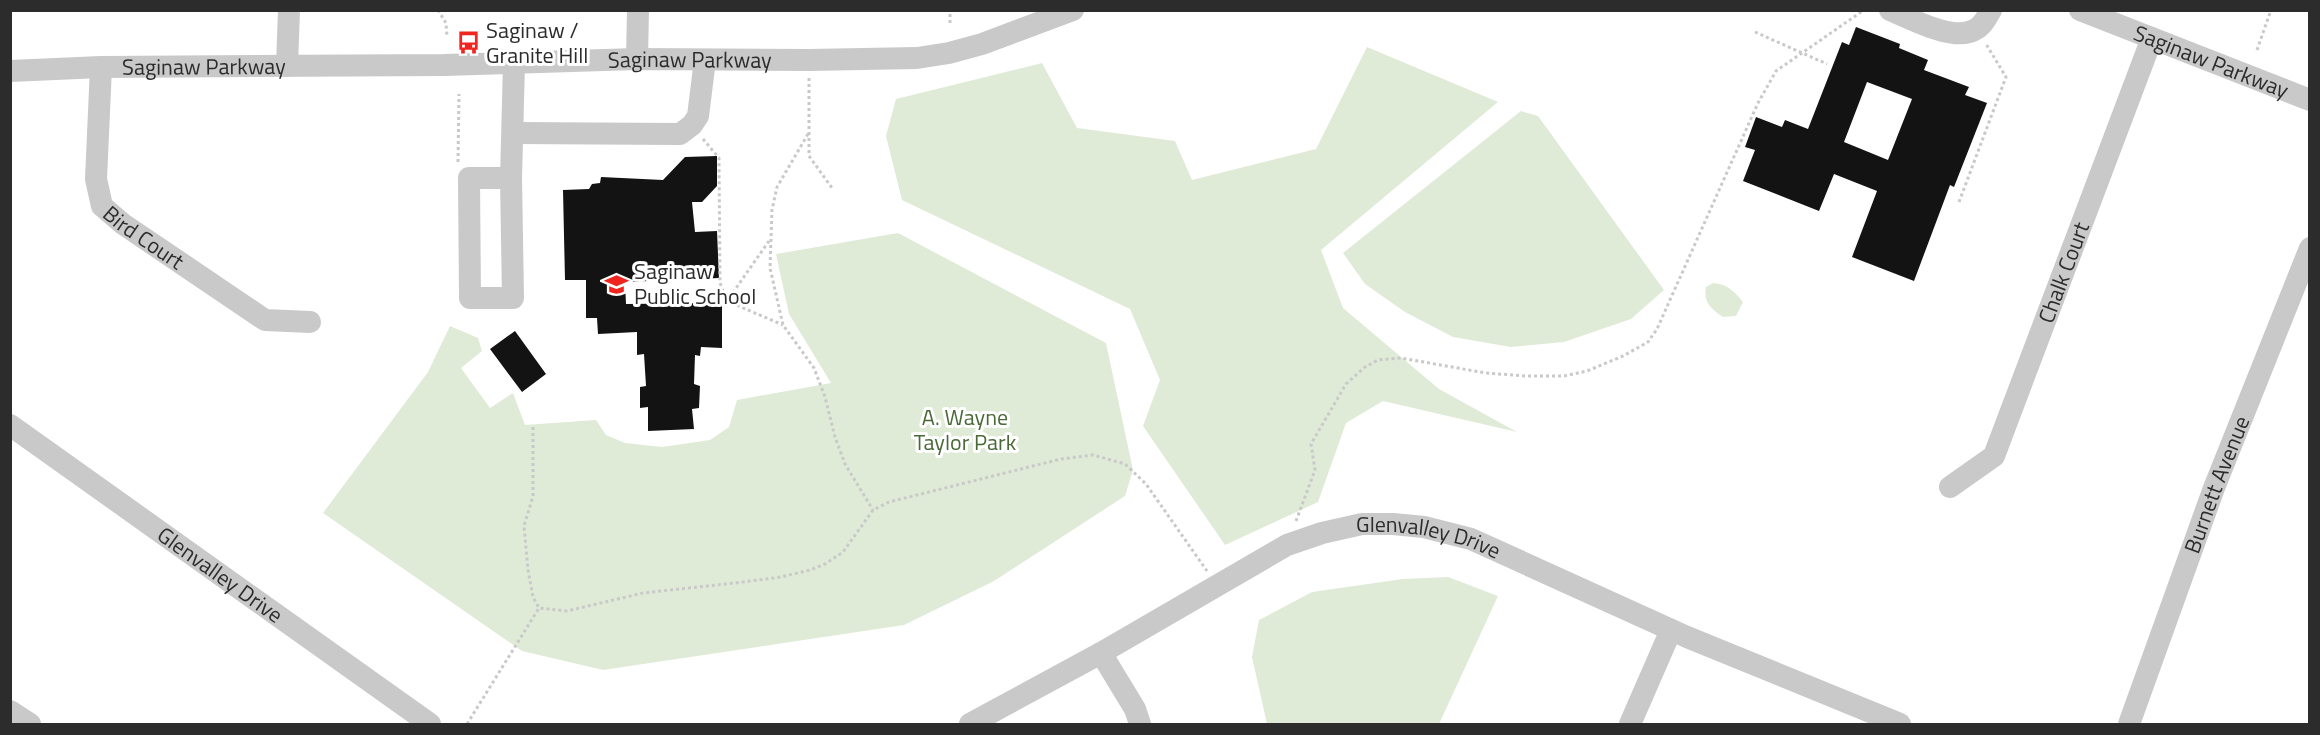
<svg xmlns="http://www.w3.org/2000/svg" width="2320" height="735" viewBox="0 0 2320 735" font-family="'Titillium Web',sans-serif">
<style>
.green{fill:#e0ebd7}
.building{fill:#131313;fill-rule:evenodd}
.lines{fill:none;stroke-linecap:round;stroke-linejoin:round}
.path{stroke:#c9c9c9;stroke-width:3;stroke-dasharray:3 3;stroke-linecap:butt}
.minor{stroke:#c9c9c9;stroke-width:22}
.labels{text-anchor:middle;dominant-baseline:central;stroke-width:6;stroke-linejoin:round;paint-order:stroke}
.poi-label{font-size:22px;fill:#2c2c2c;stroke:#fff;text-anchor:start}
.street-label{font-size:22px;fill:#2c2c2c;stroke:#fff}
.park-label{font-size:22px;fill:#496937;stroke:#fff}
</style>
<rect width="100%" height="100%" fill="#fff"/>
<path class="green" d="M1367,47L1498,102L1321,250L1343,308L1439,389L1517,432L1383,401L1346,423L1318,502L1225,545L1143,426L1160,380L1130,309L902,200L886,136L896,99L1042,63L1077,128L1175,141L1192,180L1316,149Z
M1521,111L1538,116L1664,290L1631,319L1564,342L1511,347L1453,337L1405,312L1365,284L1343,253Z
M898,233L1106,343L1133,470L1125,496L994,581L904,625L603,670L522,651L323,513L428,372L450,326L478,338L482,351L461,368L490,408L513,393L525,425L596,420L606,435L625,443L662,447L710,440L729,427L737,400L831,383L789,314L776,254Z
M1713,283C1727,284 1734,291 1743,302L1736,316L1723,317C1711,309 1703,302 1706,287Z
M1448,577L1498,596L1439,724H1267L1252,657L1259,620L1312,592L1403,579Z"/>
<path class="building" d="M1856,27L1900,44L1899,48L1928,60L1924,70L1969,87L1965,95L1987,103L1954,187L1950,185L1914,281L1852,257L1877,191L1834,174L1819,211L1743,181L1755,150L1745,147L1756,117L1782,127L1785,120L1808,129L1842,42L1849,45ZM1867,82L1912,99L1888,160L1844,142Z
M717,156V186L702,202H692L695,232L717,231L719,278L625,282L626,304L722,303V348L701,347L700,356L695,355L694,384L700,386L699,408L692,409L694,429L648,431V407L640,408V387L646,386L644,354L637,355V332L598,334L597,318H586V280H565L563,190L589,189L592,184L600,183L601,177L663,180L685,157Z
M515,331L546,374L522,392L490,349Z"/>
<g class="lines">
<path class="path" d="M438,10L446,23L447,36
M950,23V10
M1755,32L1827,64
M2257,50L2271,10
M809,78V156L832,188
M808,134L777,187L772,210L770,268L783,325L814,368L825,397L835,437L845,464L873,510
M703,139L719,158L720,283L727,301
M458,162L459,94
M1959,202L2006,77L1986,44
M769,241L727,301L783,325
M533,427V496L524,526L528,570L533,597L539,608L567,611L643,593L735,583L781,577L810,570L825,564L843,552L873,510L889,502L1061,459L1093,455L1125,464L1146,484L1207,571
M1296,521L1315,470L1311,444L1346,384L1365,367L1378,360L1401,358L1486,373L1526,376H1564L1587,371L1623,356L1648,342L1657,329L1758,103L1776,71L1864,10
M467,724L539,608"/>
<g class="minor">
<path d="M1890,10C1912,19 1955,43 1976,29C1983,25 1987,17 1991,10"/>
<path id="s1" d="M2080,10L2310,100"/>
<path d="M637,59L638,10"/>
<path d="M287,66L289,10"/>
<path id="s2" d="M101,67L96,179L102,206L123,224L265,320L310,322"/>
<path id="s3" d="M10,71L101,67L444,65L637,59L809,60L917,58L949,53L982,44L1073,10"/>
<path d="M513,133L680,134L692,125L698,116L705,60"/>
<path d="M469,178H511L513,298H470Z"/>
<path d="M511,178L514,63"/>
<path id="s4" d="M10,425L430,724"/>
<path id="s5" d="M1950,487L1994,456L2152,38"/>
<path d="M1101,653L1135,709L1140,724"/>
<path d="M10,711L30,724"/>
<path id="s6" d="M970,724L1101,653L1287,545L1322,533L1362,524H1393L1424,527L1471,539L1687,637L1900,724"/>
<path d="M1630,724L1671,630"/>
<path id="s7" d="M2129,724L2214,488L2310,248"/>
</g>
</g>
<defs>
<symbol id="bus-bare" viewBox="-9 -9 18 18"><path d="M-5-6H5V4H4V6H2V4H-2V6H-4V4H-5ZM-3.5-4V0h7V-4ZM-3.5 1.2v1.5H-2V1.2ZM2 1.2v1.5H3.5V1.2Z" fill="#f02520" stroke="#fff" stroke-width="2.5" paint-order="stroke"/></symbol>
<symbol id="school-bare" viewBox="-9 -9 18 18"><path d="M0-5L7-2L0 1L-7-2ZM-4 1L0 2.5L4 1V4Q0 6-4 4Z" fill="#f02520" stroke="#fff" stroke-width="2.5" paint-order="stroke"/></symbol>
</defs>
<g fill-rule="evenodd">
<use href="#bus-bare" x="452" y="26" width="33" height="33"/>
<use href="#school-bare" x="600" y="268" width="33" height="33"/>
</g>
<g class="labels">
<g class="poi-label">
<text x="486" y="30">Saginaw /<tspan x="486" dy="25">Granite Hill</tspan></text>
<text x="634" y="271">Saginaw<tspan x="634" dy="25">Public School</tspan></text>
</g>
<g class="street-label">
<text stroke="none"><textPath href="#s3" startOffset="680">Saginaw Parkway</textPath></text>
<text stroke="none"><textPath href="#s1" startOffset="141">Saginaw Parkway</textPath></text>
<text stroke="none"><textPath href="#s3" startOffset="194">Saginaw Parkway</textPath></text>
<text stroke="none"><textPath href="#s2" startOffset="192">Bird Court</textPath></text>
<text stroke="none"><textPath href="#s5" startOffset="250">Chalk Court</textPath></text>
<text stroke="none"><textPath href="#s7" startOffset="255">Burnett Avenue</textPath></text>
<text stroke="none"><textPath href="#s6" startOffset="510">Glenvalley Drive</textPath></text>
<text stroke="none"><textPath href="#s4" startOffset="258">Glenvalley Drive</textPath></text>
</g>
<g class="park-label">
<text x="965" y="417">A. Wayne<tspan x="965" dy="25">Taylor Park</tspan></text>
</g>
</g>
<rect width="2320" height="735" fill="none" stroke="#2c2c2c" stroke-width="24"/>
</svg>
